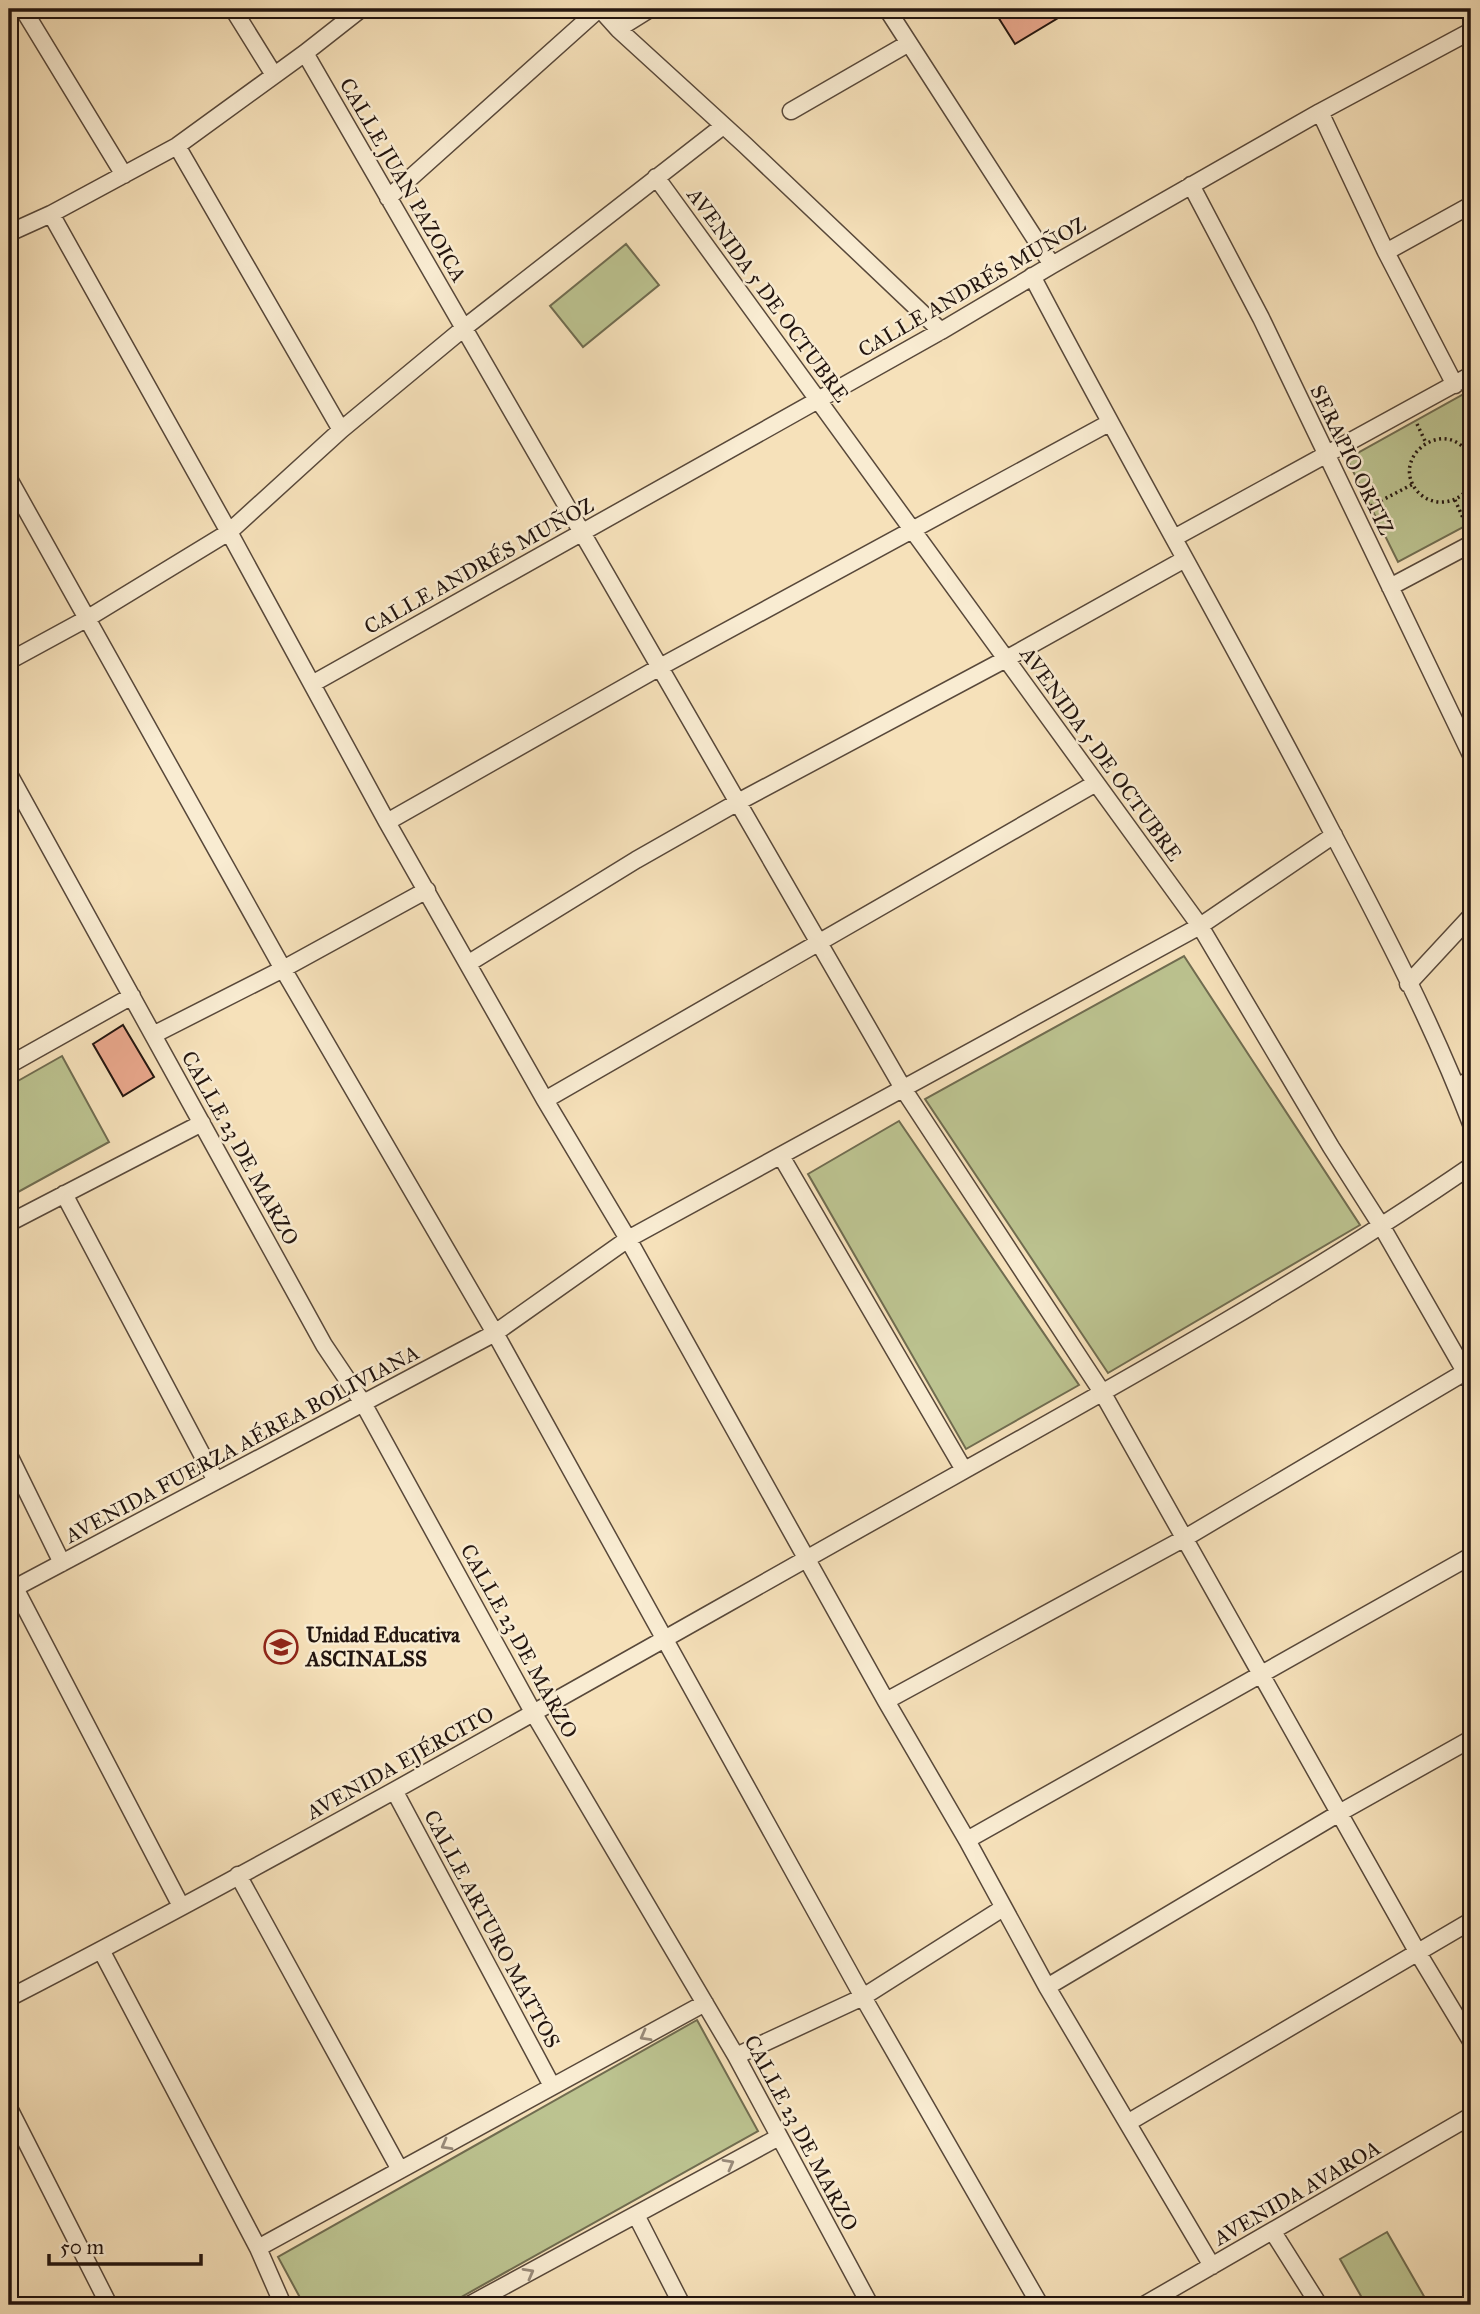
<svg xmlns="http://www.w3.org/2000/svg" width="1480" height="2314" viewBox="0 0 1480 2314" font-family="'IM FELL Great Primer',serif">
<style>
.green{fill:#bcc390;stroke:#706c50;stroke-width:2}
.building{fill:#eaa88d;stroke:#23150f;stroke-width:2}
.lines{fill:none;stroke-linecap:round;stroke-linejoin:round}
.service-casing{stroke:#58483a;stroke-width:11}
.minor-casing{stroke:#58483a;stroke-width:19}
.path{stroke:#23150f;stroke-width:3.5;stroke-dasharray:2 3.5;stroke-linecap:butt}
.service{stroke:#f9ecd2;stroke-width:8}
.minor{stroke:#f9ecd2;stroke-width:16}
.oneway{stroke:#998b7a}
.labels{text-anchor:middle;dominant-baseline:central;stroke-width:5;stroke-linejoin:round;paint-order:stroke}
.street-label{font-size:21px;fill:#23150f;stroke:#f9ecd2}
.poi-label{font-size:21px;font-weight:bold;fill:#23150f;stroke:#f9ecd2;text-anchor:start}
</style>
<rect width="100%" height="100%" fill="#f6e1ba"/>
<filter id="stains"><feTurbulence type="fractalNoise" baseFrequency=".00286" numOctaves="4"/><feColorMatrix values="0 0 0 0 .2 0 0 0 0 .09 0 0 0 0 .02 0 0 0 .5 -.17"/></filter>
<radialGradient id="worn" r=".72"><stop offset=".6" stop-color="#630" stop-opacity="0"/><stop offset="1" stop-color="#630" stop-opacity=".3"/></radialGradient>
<path class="green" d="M626,244L659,285L583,347L550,306Z
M1471,390V523L1398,562L1347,459Z
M1184,956L1360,1225L1108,1373L925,1099Z
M62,1056L109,1142L9,1197V1086Z
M899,1121L1079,1385L966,1449L808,1174Z
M697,2020L758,2131L447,2305H304L278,2257Z
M1387,2232L1429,2305H1430H1366L1340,2259Z"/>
<path class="building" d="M993,9H1073L1015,44Z
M123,1025L154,1077L123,1096L93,1044Z"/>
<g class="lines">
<defs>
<path id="service" d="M1455,1082L1471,1076"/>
<path id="minor" d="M23,9L124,175
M233,9L274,75
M600,9L618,29L745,145L941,331
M887,9L1052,265
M618,29L650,9
M305,53L904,1090L1102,1392L1418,1953L1471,2041
M791,111L909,43
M1320,112L1386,252L1455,385
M177,146L341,430
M656,177L1200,926L1331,1147L1382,1227L1471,1382
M1191,185L1261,318L1471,755
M388,198L599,9
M51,214L229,532L387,822L545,1100L628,1239L886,1701L967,1840L1047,1987L1212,2266
M9,233L51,214L177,146L305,53L361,9
M1386,252L1471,205
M1032,276C1130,463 1235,645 1332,832C1382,927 1433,1024 1471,1124
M9,479L283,969L495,1333L863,1997L1040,2305
M1174,538L1471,375
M1390,587L1471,544
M9,661L88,618L229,532L341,430L464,328L723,126
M312,684L941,331L1052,265L1320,112L1471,31
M9,774L324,1345L363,1403L534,1714L736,2056L870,2305
M387,822L660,667L1109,423
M469,963L636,860L738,802L1006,659L1185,559
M1408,984L1471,916
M153,1035L283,969L427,890
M9,1065L132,996
M545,1100L1096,783
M781,1156L964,1470
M64,1194L216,1481
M9,1223L202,1123
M9,1455L62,1563
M15,1588L181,1906
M9,1591L495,1333L628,1239L1200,926L1334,835
M886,1701L1185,1538L1465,1372
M395,1792L552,2086
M967,1840L1471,1556
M238,1875L400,2170
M101,1950L258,2248L283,2305
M1047,1987L1341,1812L1471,1739
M9,1998C287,1854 558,1699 831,1545C1047,1423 1267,1306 1471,1166
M736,2056L863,1997L1003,1908
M9,2108L109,2305
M1129,2122L1471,1921
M636,2215L682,2305
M1273,2232L1319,2305
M258,2248L705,2003
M469,2305L779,2137
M1144,2305L1471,2116"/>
</defs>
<use href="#service" class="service-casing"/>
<use href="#minor" class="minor-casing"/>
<path class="path" d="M1417,424L1426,443
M1471,459C1450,413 1388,455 1417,491C1423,498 1432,502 1441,502C1455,502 1465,495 1471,483
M1455,500L1467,527
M1371,506L1413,484"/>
<use href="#service" class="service"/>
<use href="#minor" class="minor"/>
</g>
<defs><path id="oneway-chevron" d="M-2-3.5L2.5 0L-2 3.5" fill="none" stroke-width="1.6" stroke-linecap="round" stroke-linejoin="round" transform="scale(1.75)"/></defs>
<g class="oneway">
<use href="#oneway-chevron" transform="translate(645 2036) rotate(151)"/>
<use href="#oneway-chevron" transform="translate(446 2145) rotate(151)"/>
<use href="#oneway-chevron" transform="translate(729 2164) rotate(-29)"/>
<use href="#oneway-chevron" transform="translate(529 2273) rotate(-29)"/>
</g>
<defs>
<symbol id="school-ring" viewBox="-11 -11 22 22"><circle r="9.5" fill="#f9ecd2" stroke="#8f2418" stroke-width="1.5"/><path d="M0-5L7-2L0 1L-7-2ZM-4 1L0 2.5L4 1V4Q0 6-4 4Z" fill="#8f2418"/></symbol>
</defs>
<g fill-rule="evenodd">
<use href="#school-ring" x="262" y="1628" width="38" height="38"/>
</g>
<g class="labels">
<g class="street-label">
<text transform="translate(403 180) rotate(60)">CALLE JUAN PAZOICA</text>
<text transform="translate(972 287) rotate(-30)">CALLE ANDRÉS MUÑOZ</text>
<text transform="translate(768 295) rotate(54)">AVENIDA 5 DE OCTUBRE</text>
<text transform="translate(1352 460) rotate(64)">SERAPIO ORTIZ</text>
<text transform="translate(479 566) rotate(-29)">CALLE ANDRÉS MUÑOZ</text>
<text transform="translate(1101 754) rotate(54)">AVENIDA 5 DE OCTUBRE</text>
<text transform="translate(240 1148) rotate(61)">CALLE 23 DE MARZO</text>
<text transform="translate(242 1444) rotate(-28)">AVENIDA FUERZA AÉREA BOLIVIANA</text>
<text transform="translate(519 1641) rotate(61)">CALLE 23 DE MARZO</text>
<text transform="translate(400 1763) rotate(-29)">AVENIDA EJÉRCITO</text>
<text transform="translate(492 1929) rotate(62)">CALLE ARTURO MATTOS</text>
<text transform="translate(801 2133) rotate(62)">CALLE 23 DE MARZO</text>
<text transform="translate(1297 2193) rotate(-30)">AVENIDA AVAROA</text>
</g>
<g class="poi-label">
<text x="306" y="1635">Unidad Educativa<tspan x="306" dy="24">ASCINALSS</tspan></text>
</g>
</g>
<rect width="1480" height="2314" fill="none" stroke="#f6e1ba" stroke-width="35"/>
<rect x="10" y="10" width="1459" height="2293" fill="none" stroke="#23150f" stroke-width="3.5"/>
<rect x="18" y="18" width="1445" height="2279" fill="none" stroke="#23150f" stroke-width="2"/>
<path d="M49 2254v10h152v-10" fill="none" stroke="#23150f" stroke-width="3.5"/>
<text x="60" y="2254" font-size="21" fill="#23150f" stroke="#f9ecd2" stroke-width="5" paint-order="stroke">50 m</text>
<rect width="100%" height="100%" filter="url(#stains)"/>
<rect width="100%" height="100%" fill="url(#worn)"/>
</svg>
